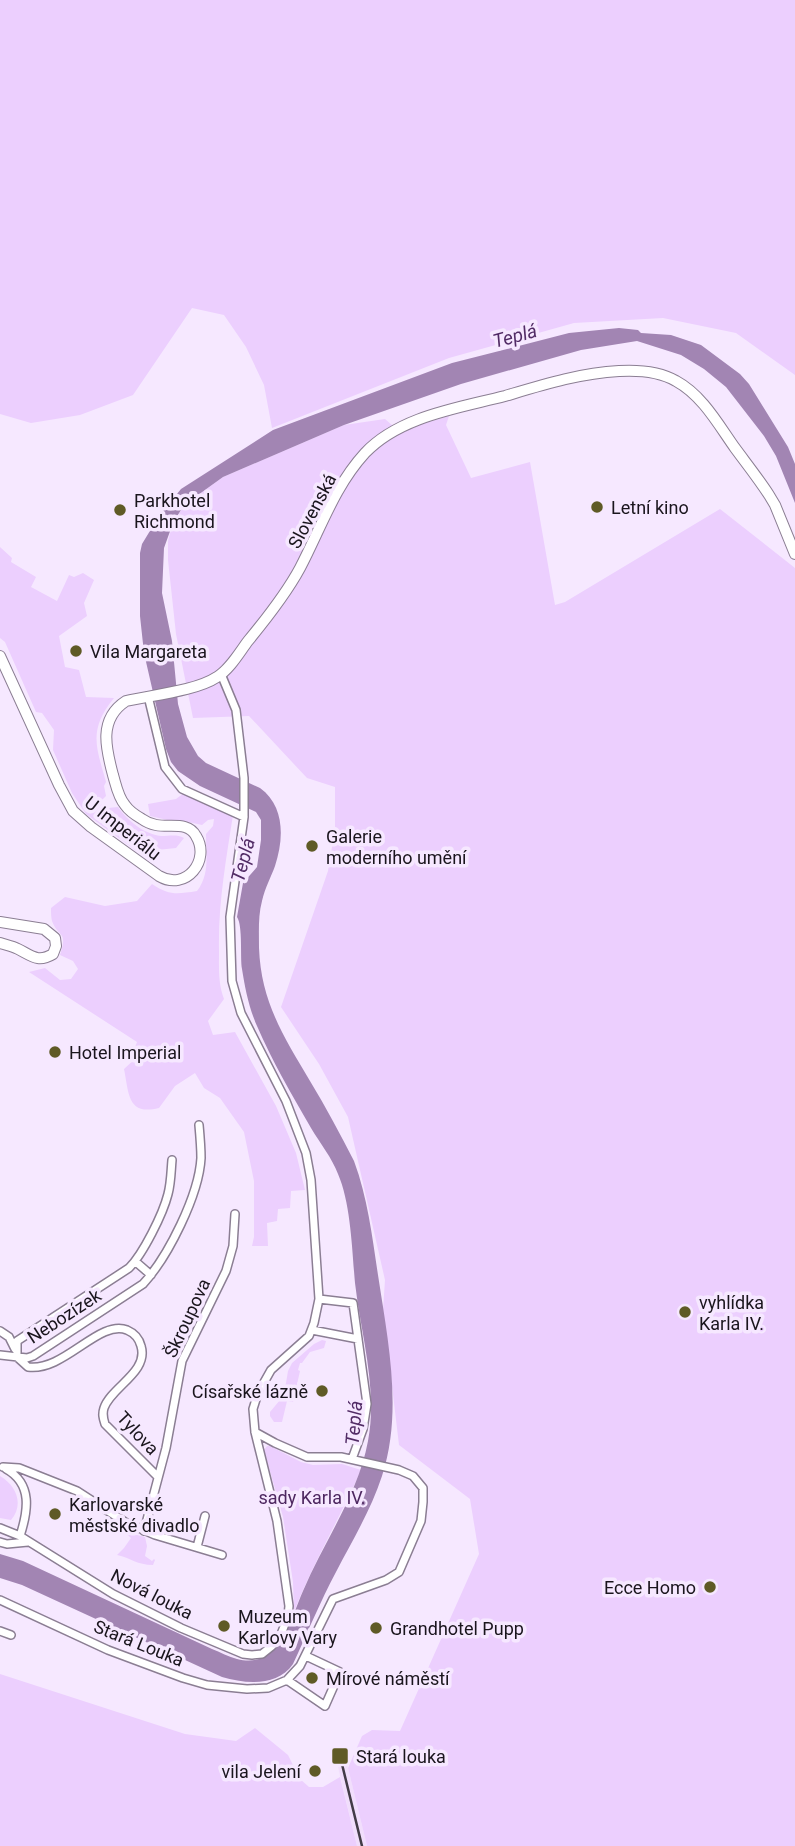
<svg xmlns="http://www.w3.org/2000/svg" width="795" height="1846" viewBox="0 0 795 1846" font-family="Roboto,sans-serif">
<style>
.built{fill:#f1defc}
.green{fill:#eccffe}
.water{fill:#a285b3}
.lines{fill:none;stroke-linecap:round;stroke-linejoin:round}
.street-casing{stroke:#8b7e93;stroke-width:10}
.secondary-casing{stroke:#8b7e93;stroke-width:12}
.street{stroke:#fff;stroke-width:7}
.secondary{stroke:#fff;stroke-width:10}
.rail{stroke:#433c47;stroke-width:2.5}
.poi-dot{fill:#5f5a26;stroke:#f6e8ff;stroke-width:2.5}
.labels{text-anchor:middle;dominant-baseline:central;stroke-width:7;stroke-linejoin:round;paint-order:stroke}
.poi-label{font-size:18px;fill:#1a151d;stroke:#f6e8ff;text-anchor:start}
.street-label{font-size:18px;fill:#1a151d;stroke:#f6e8ff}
.park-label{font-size:18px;fill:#4d2760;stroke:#f6e8ff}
.water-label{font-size:19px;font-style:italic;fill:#522c66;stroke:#f6e8ff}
</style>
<rect width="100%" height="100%" fill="#f6e8ff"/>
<path class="built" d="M347,1764L348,1768L367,1846H357L338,1767Z"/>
<path class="green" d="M0,0H795V375L736,333L663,318L574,323L449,358L272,428L264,385L246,347L224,315L192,308L133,395L80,415L31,423L0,414Z
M449,416L446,425L471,478L530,462L555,605L565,602L720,509L795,568V1846H367L348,1768L362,1736L372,1730L400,1731L479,1554L470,1499L399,1445L383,1310L385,1280L348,1117L319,1064L281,1007L328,871L335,829V787L307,778L249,716L193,718L176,634L168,560V541L172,526L184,505L223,477L344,425L385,419L401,433L422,424Z
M0,547L12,558L11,562L36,577L31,587L57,601L69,575L74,577L83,573L94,580L84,603L87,616L59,636L65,667L79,670L86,697L114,698C88,730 96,746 106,782L104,786L106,796L102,800V805L108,808L118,807C128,821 144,834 161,836C170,836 177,834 184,838L176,848L138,852L86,814L72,793L53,750L54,730L42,713L36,712L5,642L0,638Z
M184,793L233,815C226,860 218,904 219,951C219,968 218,983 224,999L208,1021L213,1035L235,1032L276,1106L296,1153L305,1190L291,1191L290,1208L278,1209L277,1221L267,1223L268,1246H252L254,1237V1181L244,1132L220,1098L204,1088L195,1073L175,1086L159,1108C127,1116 129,1093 124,1069L138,1056L134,1050L137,1042L29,972L45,968L60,980L71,979L78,969L73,961L60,955C68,930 59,939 52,921C51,917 51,913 51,908L65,897L105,906L137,901L152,884C170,896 177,894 197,891C210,874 206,855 206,834L213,826L214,819L208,820L202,825L184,821H172L150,816L148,804L176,799Z
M322,1340L326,1341L324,1348L310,1352L302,1363H300L298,1370L300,1371L293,1402L287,1401L282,1422H274L270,1416V1412L280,1400L286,1383L288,1371L292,1363L314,1344Z
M267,1446H270L301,1462L313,1465L342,1464L361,1470C340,1518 313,1563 294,1612L293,1582L283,1517L264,1450Z
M0,1476C17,1486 24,1505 11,1520L0,1518Z
M122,1523L133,1534L145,1537L147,1546L145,1556L152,1561L154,1559L155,1560L153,1565C137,1565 131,1558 117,1555L124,1548L131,1538L119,1527Z
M0,1674L185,1734L236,1741L255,1728L288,1755L300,1779L309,1787H323L340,1777L357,1846H0Z"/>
<path class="water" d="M619,328L638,330L641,333L671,335L701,345L740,374L749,384L788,447L795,464V503L776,456L764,436L726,387L704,369L681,355L637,341L581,350L461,384L344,425L223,477L184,505L173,523L164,548L162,593L172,641L178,704L187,737L198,756L206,763L260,788C285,806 284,839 275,866C271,877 265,888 262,901C258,916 259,932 259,948C261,1002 284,1037 310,1081C326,1107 340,1134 354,1161C368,1199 372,1236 378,1275C388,1341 403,1412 382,1476C371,1510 352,1541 336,1572C320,1602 307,1634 293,1664C277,1687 246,1684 222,1677L22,1585L0,1578V1554L23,1561L212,1649C220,1652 229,1657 237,1659C280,1670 290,1620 303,1591C324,1541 358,1495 368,1441C378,1389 361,1335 355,1283C352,1250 351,1204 338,1174C332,1158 320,1143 311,1128C292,1095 272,1061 257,1026C249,1008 245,988 242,969C240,957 243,926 237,917L243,883L257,867L261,840V820L256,812L200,786L178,771L171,762L166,749L144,653L140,616V553L142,544L159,516L181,489L273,430L452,363L569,333Z"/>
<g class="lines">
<defs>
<path id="street" d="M148,696L165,767L182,789L244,817
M136,1262L151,1275
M319,1299L353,1303L367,1404L363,1429L352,1459
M312,1330L358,1339
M0,1331L9,1337L15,1349
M0,1355L27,1358L33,1356L143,1284C168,1257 199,1195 201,1158C201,1147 200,1136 199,1125
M17,1356V1341L129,1268C143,1254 163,1214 168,1194C171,1183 171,1171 172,1160
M17,1357L28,1367C64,1372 99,1319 127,1330C134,1333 139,1338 141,1346C149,1372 111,1387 104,1408C102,1414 103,1418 105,1424L158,1477
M3,1467L19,1468L77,1491L125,1522L155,1535L222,1555
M6,1469C33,1484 28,1511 20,1536
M0,1528L20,1536L113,1594L181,1628L243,1654L252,1655L262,1654L272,1646L280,1637L288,1616L289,1606L277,1521L255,1432L253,1409L258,1393L271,1370L309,1336L314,1323L319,1299L311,1180L306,1153L286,1101L241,1013L232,981L230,917L244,817V778L236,710L221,674
M144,1531L166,1448L182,1361L226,1271L233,1246L235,1214
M0,1542L7,1544L28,1542
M197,1547L205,1516
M0,1600L108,1650L183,1678L207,1685L247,1689L268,1688L287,1680L300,1666L333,1599L386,1580L399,1572L421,1521L423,1502V1488L413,1476L399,1470L341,1457H307L275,1443L255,1432
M0,1631L11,1635
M287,1680L325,1706L340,1672L306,1656"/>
<path id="secondary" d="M0,656L59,785L73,811L91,827L159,876C186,892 211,860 196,836C188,821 170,828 156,825C151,824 146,822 142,819C135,815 129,811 125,805C118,797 116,785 113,775C106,749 98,719 126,701C152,695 196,691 217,677C230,669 239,653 248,641C267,618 286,594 300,568C321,528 334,487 365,453C400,416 459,408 505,396C542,385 580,373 619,371C637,370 659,371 676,381C702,395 718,424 735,448C746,463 758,478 769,495L775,505L795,554
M0,922L44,929L55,938L56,946L53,954C38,963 32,956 18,949C12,946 6,945 0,943"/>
</defs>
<use href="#street" class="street-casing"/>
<use href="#secondary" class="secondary-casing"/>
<use href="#street" class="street"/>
<use href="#secondary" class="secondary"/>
<path class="rail" d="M340,1756L362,1846"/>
</g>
<g class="poi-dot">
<circle cx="597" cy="507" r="7"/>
<circle cx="120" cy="510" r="7"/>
<circle cx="76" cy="651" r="7"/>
<circle cx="312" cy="846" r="7"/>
<circle cx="55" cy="1052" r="7"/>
<circle cx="685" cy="1312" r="7"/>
<circle cx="322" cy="1391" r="7"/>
<circle cx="55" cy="1514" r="7"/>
<circle cx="710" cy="1587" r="7"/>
<circle cx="224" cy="1626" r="7"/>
<circle cx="376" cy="1628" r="7"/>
<circle cx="312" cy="1678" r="7"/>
<rect x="331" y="1747" width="18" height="18" rx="3.5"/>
<circle cx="315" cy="1771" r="7"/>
</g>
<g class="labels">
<g class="poi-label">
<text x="134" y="500">Parkhotel<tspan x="134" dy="21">Richmond</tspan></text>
<text x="611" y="507">Letní kino</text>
<text x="90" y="651">Vila Margareta</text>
<text x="326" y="836">Galerie<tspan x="326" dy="21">moderního umění</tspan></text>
<text x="69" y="1052">Hotel Imperial</text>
<text x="699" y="1302">vyhlídka<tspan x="699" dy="21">Karla IV.</tspan></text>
<text x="308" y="1391" text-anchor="end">Císařské lázně</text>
<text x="69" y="1504">Karlovarské<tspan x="69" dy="21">městské divadlo</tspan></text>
<text x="696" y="1587" text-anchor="end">Ecce Homo</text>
<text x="238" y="1616">Muzeum<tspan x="238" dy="21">Karlovy Vary</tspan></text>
<text x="390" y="1628">Grandhotel Pupp</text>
<text x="326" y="1678">Mírové náměstí</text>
<text x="356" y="1756">Stará louka</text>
<text x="301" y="1771" text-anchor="end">vila Jelení</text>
</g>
<g class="street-label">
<text transform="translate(312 511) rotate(-62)">Slovenská</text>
<text transform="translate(123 828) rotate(38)">U Imperiálu</text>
<text transform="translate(64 1316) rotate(-33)">Nebozízek</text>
<text transform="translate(187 1318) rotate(-65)">Škroupova</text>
<text transform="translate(138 1433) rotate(47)">Tylova</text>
<text transform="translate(152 1594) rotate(27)">Nová louka</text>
<text transform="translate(139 1643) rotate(22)">Stará Louka</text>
</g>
<g class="park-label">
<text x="312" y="1497">sady Karla IV.</text>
</g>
<g class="water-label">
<text transform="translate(515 336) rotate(-15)">Teplá</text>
<text transform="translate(243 860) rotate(-75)">Teplá</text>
<text transform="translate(354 1423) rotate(-85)">Teplá</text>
</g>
</g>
</svg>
